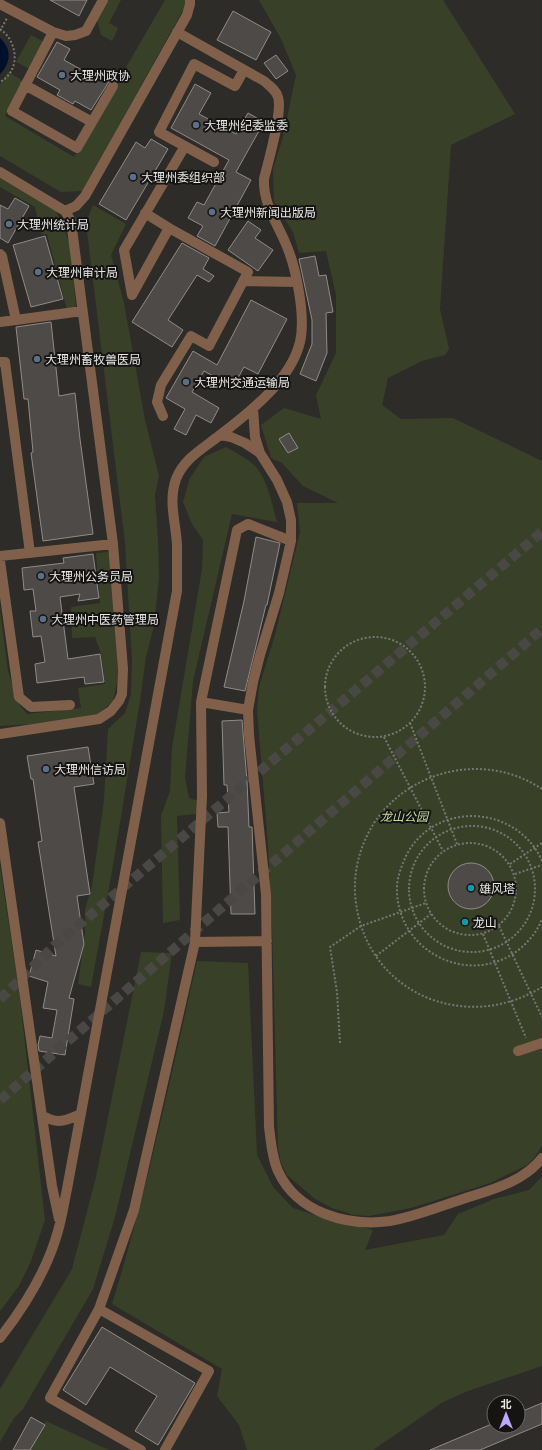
<svg xmlns="http://www.w3.org/2000/svg" width="542" height="1450" viewBox="0 0 542 1450" font-family="'Playfair Display','Noto Sans SC',serif">
<style>
.green{fill:#384128}
.water{fill:#00102a}
.building{fill:#4e4a48;stroke:#908b88}
.lines{fill:none;stroke-linecap:round;stroke-linejoin:round}
.major-tunnel{stroke:#494844;stroke-width:10;stroke-dasharray:10 5;stroke-linecap:butt}
.path{stroke:#777672;stroke-width:2;stroke-dasharray:2 2;stroke-linecap:butt}
.minor{stroke:#80604a;stroke-width:10}
.service-dot{fill:#5c6f8a;stroke:#151413;stroke-width:1.5}
.culture-dot{fill:#0f9aa8;stroke:#151413;stroke-width:1.5}
.labels{text-anchor:middle;dominant-baseline:central;stroke-width:4;stroke-linejoin:round;paint-order:stroke}
.poi-label{font-size:12px;fill:#e6e6e3;stroke:#151413;text-anchor:start}
.park-label{font-size:12px;font-style:italic;fill:#c5dc9c;stroke:#151413}
</style>
<rect width="100%" height="100%" fill="#2d2c28"/>
<path class="green" d="M105,0H121L109,23L118,28L112,41L101,35L96,16Z
M165,0H187V3L82,191L61,192L0,156V85L8,72L25,82L5,116L74,157Z
M259,0H443L515,114L451,145L440,309L449,349L445,355L422,361L388,378L382,405L401,419L453,418L542,461V1146L534,1158L527,1165L490,1183L411,1208L369,1216L354,1215L332,1208L315,1199L287,1175L281,1163L278,1148L272,927L268,844L257,710L259,687L275,635L300,532L297,503H338L303,486L282,463L271,458L261,425L284,408L321,419L316,395L336,353V295L326,251L299,253L293,232L274,202L273,169L283,137L296,75L281,39Z
M31,35L46,43L32,70L16,62Z
M0,176L55,208L70,244L76,307L67,310L47,234H41L35,207L0,187Z
M93,205L126,224L111,255L124,303L145,420L159,476L155,495L158,540L159,578L154,625L146,657L140,701L112,871L91,987L78,984L85,933V909L92,886L104,800L108,729L125,713L131,694L132,660L125,543L86,223Z
M226,447C236,453 253,461 259,471C269,486 272,505 277,522L232,514L193,681L185,778L189,798L198,801L196,814L177,816L180,920L163,923L161,816L170,791L172,748L202,569L203,540L192,524L183,502L190,478L204,457Z
M110,552L118,666L117,683L113,701L96,716L34,724L0,726V610L8,671L18,703L27,714L81,708L78,688L105,684L101,653L95,637L72,638L71,607L100,603L96,553Z
M0,866L19,991L45,1220L31,1261L19,1286L0,1311Z
M141,952L172,953L164,1011L115,1217L93,1289L23,1409L14,1418L0,1442V1389L72,1269L96,1177Z
M197,961L248,963L257,1155L273,1187L293,1208L318,1216L373,1230L365,1250L444,1235L458,1214L494,1199L529,1190L542,1177V1366L468,1391L443,1402L373,1450H247L239,1425L217,1396L222,1369L112,1304C147,1191 171,1076 197,961Z
M46,1421L109,1450H28Z"/>
<path class="water" d="M0,38C12,49 11,63 0,74Z"/>
<path class="building" d="M50,0H87L79,16Z
M233,11L271,32L256,60L217,40Z
M57,42L70,49L64,60L91,75L93,71L110,80L91,110L75,101L73,104L57,95L60,90L37,77Z
M276,55L288,71L276,79L264,63Z
M195,84L211,93L199,114L236,134L248,113L264,122L236,172L251,180L215,246L197,236L203,226L188,218L197,202L204,205L229,160L171,128Z
M151,139L168,149L126,220L99,204L136,142L145,148Z
M15,198L29,206L8,243L0,238V205L8,209Z
M248,221L261,230L255,238L273,250L258,271L228,250Z
M45,236L63,299L31,307L13,245Z
M182,243L209,258L203,269L214,276L209,282L197,275L168,320L183,330L172,347L132,322Z
M315,256L319,276L326,275L333,312L326,313L327,353L316,381L300,374L312,344V320L299,259Z
M251,300L287,319L258,374L244,367L233,387L204,371L192,392L219,408L211,423L196,415L186,435L174,429L185,409L166,398L193,351L217,365Z
M51,322L59,396L75,393L80,439L93,534L43,541L31,453L33,452L28,399H24L16,327Z
M289,433L298,448L288,453L279,439Z
M256,537L280,543L267,605H266L245,691L224,687L244,601Z
M93,554L99,598L78,601L80,594L60,597L68,659L100,654L104,682L85,684L84,677L37,683L35,664L45,662L41,636L33,637L30,611H36L33,589L24,590L22,568L64,563L63,558Z
M242,720L247,781L249,827H252L255,914H231L228,827H218L217,813L229,812L227,785H224L222,721Z
M88,747L94,784L74,787L90,894L77,896L84,944L69,998L74,999L65,1055L39,1051L38,1045L40,1036L52,1038L57,1010L43,1008L48,982L29,976L36,950L56,956L38,842L42,841L33,779H31L27,756Z
M448 886a23 23 0 1 1 46 0a23 23 0 1 1-46 0Z
M102,1327L195,1383L158,1445L135,1431L157,1396L110,1367L86,1405L63,1390Z
M542,1403V1424L480,1450H430L494,1423V1426H518V1413Z
M31,1417L45,1425L30,1450H13Z"/>
<g class="lines">
<path class="major-tunnel" d="M0,999L54,946L542,532
M0,1100L542,629"/>
<path class="path" d="M0,29C18,41 21,71 0,82
M0,31L7,18
M325 687a50 50 0 1 1 100 0a50 50 0 1 1-100 0Z
M410,723L457,844
M384,737L443,851
M542,789C512,769 475,764 441,774C414,782 390,799 374,823C359,847 352,875 356,903C368,994 466,1034 542,987
M409 889a63 63 0 1 1 126 0a63 63 0 1 1-126 0Z
M424 889a46 46 0 1 1 92 0a46 46 0 1 1-92 0Z
M542,861C517,804 434,800 406,856C402,865 398,875 397,885C394,951 470,990 521,948C530,940 538,930 542,919
M510,864L542,843
M515,874L542,865
M499,926L542,1017
M483,934L526,1038
M376,956L431,914
M340,1043L337,992L330,947L361,926L426,903"/>
<path class="minor" d="M0,4L53,32L66,36L75,35L86,31L103,0
M53,32L12,111L77,148L113,86
M25,85L92,122
M214,162L159,132L194,64L235,86L244,70
M0,172L65,211L71,221L113,544L123,669L122,694L119,701L111,711L99,719L0,734
M65,211L76,206L85,196L187,15L190,4V0
M145,213L169,228L132,295L124,250L185,146
M0,254L2,256L16,320L82,311
M243,281L297,282
M0,322L16,320
M0,362H5L30,553
M253,408L255,437L260,453
M163,416L157,402L161,385L191,336L209,346L248,272L169,228
M221,435L231,437L245,443L260,453L277,480L287,502L291,520V541L279,593L260,655L253,682L248,710L249,735L266,894L269,1127C271,1142 272,1158 278,1171C297,1213 348,1227 390,1221C413,1217 435,1208 457,1201C486,1191 522,1184 542,1158
M0,556L113,544
M0,561L19,697L31,707L70,705
M201,702L248,710
M0,823L52,1186L59,1219
M195,942L267,941
M518,1051L542,1043
M43,1116C59,1125 66,1120 81,1114
M99,1309L209,1371L165,1450
M0,1338C25,1306 47,1271 58,1231C62,1217 64,1203 67,1189L177,591C177,576 177,560 177,545C176,523 168,502 176,479C184,458 204,448 220,435C250,412 291,380 300,342C306,316 296,266 285,242C276,221 263,203 264,179C268,162 283,112 278,97C276,90 270,86 264,81L177,32
M141,1450L50,1398L99,1309L134,1210L195,942L202,796L201,702L237,530L248,524L291,541"/>
</g>
<g class="service-dot">
<circle cx="62" cy="75" r="4"/>
<circle cx="196" cy="125" r="4"/>
<circle cx="133" cy="177" r="4"/>
<circle cx="212" cy="212" r="4"/>
<circle cx="9" cy="224" r="4"/>
<circle cx="38" cy="272" r="4"/>
<circle cx="37" cy="359" r="4"/>
<circle cx="186" cy="382" r="4"/>
<circle cx="41" cy="576" r="4"/>
<circle cx="43" cy="619" r="4"/>
<circle cx="46" cy="769" r="4"/>
</g>
<g class="culture-dot">
<circle cx="471" cy="888" r="4"/>
<circle cx="465" cy="922" r="4"/>
</g>
<g class="labels">
<g class="poi-label">
<text x="70" y="75">大理州政协</text>
<text x="204" y="125">大理州纪委监委</text>
<text x="141" y="177">大理州委组织部</text>
<text x="220" y="212">大理州新闻出版局</text>
<text x="17" y="224">大理州统计局</text>
<text x="46" y="272">大理州审计局</text>
<text x="45" y="359">大理州畜牧兽医局</text>
<text x="194" y="382">大理州交通运输局</text>
<text x="49" y="576">大理州公务员局</text>
<text x="51" y="619">大理州中医药管理局</text>
<text x="54" y="769">大理州信访局</text>
<text x="479" y="888">雄风塔</text>
<text x="473" y="922">龙山</text>
</g>
<g class="park-label">
<text x="404" y="816">龙山公园</text>
</g>
</g>
<g transform="translate(506 1414)"><circle r="19" fill="#151413" stroke="#696866"/>
<path d="M0-3L7 15L0 10L-7 15Z" fill="#bbaaf6"/>
<text y="-6" font-size="11" font-weight="bold" text-anchor="middle" fill="#e6e6e3">北</text>
</g>
</svg>
